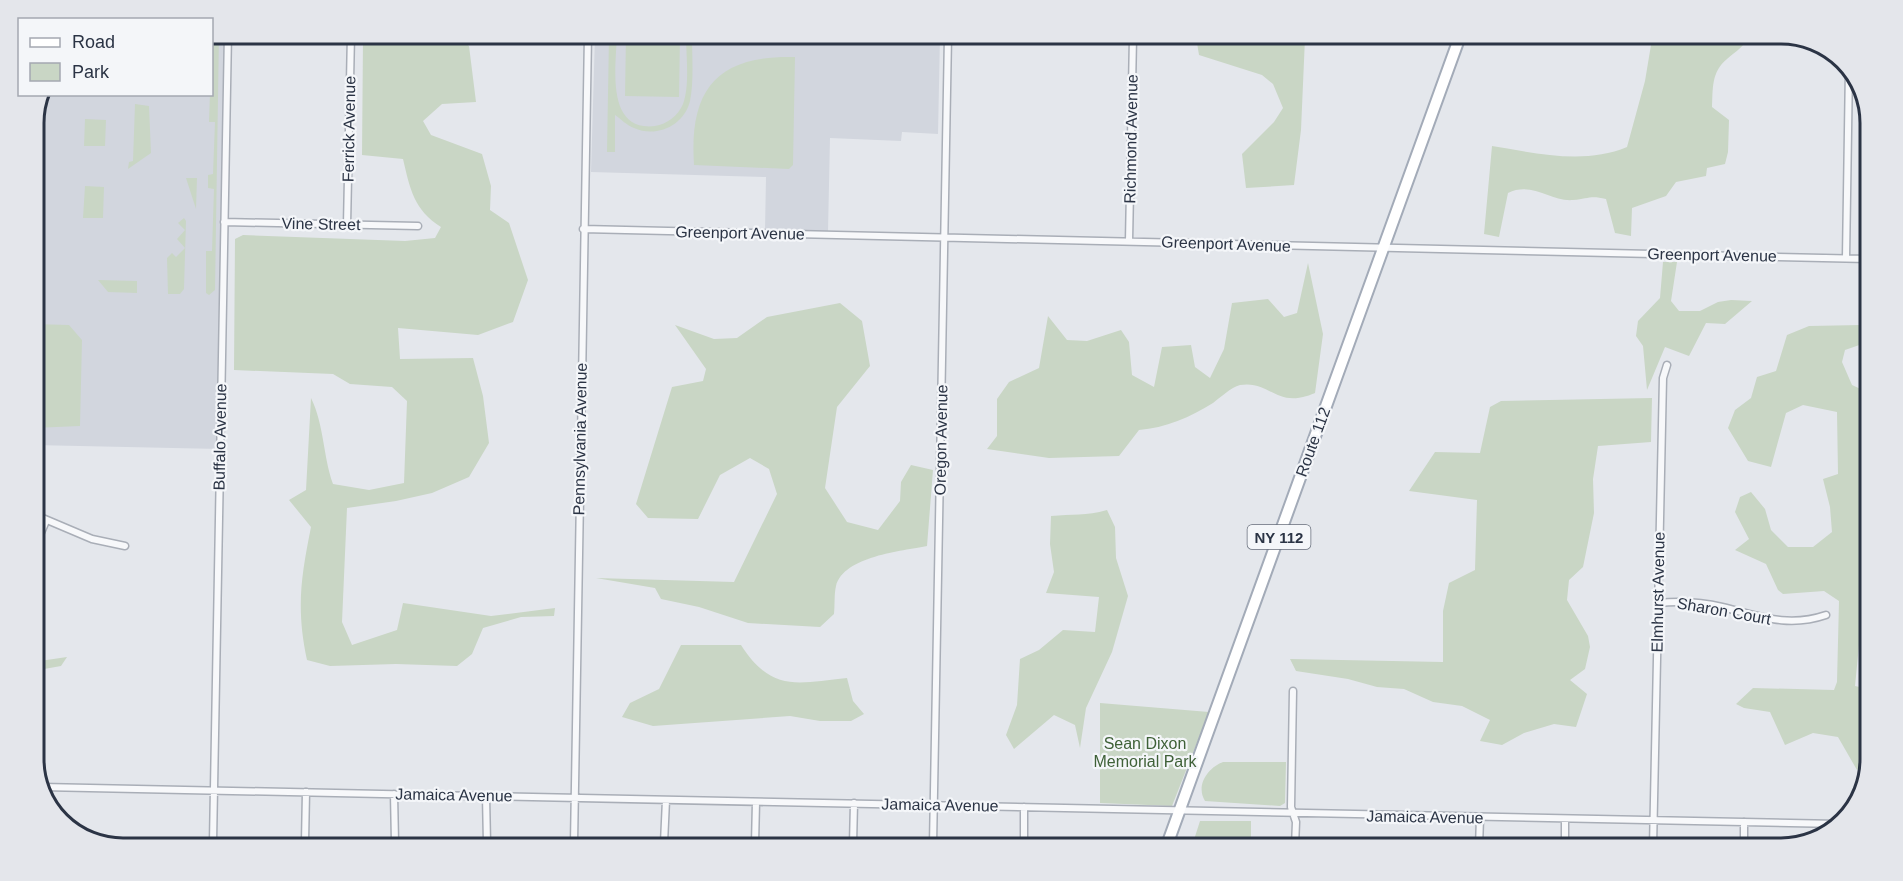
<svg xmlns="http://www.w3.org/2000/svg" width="1903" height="881" viewBox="0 0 1903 881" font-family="Helvetica,sans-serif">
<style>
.built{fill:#d2d6de}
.green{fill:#c9d6c5}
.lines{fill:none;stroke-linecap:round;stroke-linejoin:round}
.minor-casing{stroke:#a9aeb7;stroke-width:9}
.primary-casing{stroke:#a3abb8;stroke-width:14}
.minor{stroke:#f7f8fa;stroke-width:6}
.primary{stroke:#fff;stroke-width:10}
.labels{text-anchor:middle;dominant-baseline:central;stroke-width:4.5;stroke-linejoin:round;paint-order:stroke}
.shield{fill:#f4f6f9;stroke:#676e7b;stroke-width:1.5}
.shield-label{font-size:15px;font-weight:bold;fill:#2b3445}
.street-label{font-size:16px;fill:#2b3445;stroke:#f4f6f9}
.park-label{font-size:16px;fill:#3f6138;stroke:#f4f6f9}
.rim{fill:none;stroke:#2b3445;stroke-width:3}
</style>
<rect width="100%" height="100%" fill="#e4e7ec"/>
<path class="built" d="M212,33H228L220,449L33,445V117L44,95L212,94Z
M595,35L940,36L938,134L902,132L901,141L830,138L828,231L765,230L766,177L591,172Z"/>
<path class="green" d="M212,33H219L215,290L209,295L206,293V251H212L214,189L208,188V175L213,174L215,122H209Z
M415,34H455L469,46L476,102L442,104L423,121L431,135L482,154L491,186L490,210L509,223L528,280L513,322L478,335L398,328L400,359L473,358L483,396L489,443L469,477L432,493L396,501L347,508L342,622L352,645L397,630L403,603L491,616L555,608L554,616L521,617L483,628L472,654L457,666L396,664L330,666L307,660C296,609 301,577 311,527L289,500L306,490L311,398C324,424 323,456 333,484L369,490L404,483L407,401L392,387L350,384L333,374L234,370L235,239L243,235L405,241L435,238L441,227C414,210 410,189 403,159L362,155L363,39Z
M609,35H617C616,65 605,132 655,126C667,124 678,116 683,104C690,85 686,56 686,35H692C692,57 694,81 690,101C684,126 656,138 634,128C626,125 621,119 615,115V152H607Z
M626,35H680L679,97L625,96Z
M1196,37L1305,38L1301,130L1294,185L1246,188L1242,154L1274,122L1283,108L1273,84L1262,75L1199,55Z
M1652,39L1747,40C1741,49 1735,52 1727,59C1711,72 1713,89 1712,107L1729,120L1728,152L1725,164L1707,168L1706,176L1676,182L1666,196L1632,208L1631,236L1615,233L1606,199C1590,195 1588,199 1573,200C1551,202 1532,181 1508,193L1499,237L1484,234L1492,146C1536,153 1584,165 1627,147L1645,81Z
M795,57L793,165L789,169L694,165C689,89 717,55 795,57Z
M135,104L149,106L151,153L128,169L129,162L133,161Z
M85,119L106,120L105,146H84Z
M186,178H197L196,209Z
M85,186L104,187L103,218H83Z
M184,218L186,221L184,289L180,294H168L167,258L172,253L176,257L185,248L177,239L185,230L178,223Z
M1663,262H1677L1671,301L1679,311H1700L1718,302L1731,300L1752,301L1725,324L1706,323L1689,356L1665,347L1647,390L1643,346L1636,336L1638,321L1660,298Z
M1308,263L1323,334L1315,393C1276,410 1271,380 1240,385C1231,387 1220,398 1213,403C1191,417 1165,428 1139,430L1119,456L1049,458L987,449L997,436V399L1009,382L1039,368L1048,316L1067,340L1087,341L1121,330L1129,342L1132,375L1154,387L1162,347L1191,345L1195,367L1210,378L1224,349L1232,303L1268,299L1284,317L1297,313Z
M98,280L137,281V293L108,292Z
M840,303L862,321L870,366L837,407L825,488L847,522L878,530L900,501L901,482L911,465L933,470L927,546C902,551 844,556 836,586C834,594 835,605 834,614L820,627L748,623L699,607L661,599L655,588L596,578L734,582L777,494L769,469L750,458L720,475L698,519L648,518L636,504L672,387L703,381L706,369L675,325L714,339L737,338L767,317Z
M33,324L69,325L82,340L80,426L33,428Z
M1861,325L1868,327V342L1845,350L1842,362L1852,385L1867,392L1865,589L1859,595L1860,635L1855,686L1864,688L1863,764L1857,770L1838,737L1813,733L1785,745L1770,712L1744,708L1736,704L1753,688L1834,690L1837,682L1839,601L1824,591L1783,594L1778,590L1766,564L1735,550L1749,539L1735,512L1740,497L1751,492L1765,509L1771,530L1788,547H1813L1832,532L1830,507L1823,479L1838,474L1837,412L1803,405L1786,413L1771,467L1748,461L1728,428L1735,410L1751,398L1757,377L1776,371L1787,335L1809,326Z
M1652,398L1651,442L1598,446L1593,479L1594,513L1583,567L1569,580L1567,600L1588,636L1590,647L1585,669L1570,680L1587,694L1576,727L1554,724L1524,733L1502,745L1480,741L1490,720L1462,706L1433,702L1404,689L1377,687L1348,679L1296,671L1290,659L1443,662V611L1449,583L1475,570L1477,500L1409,491L1435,452L1480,453L1490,407L1501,401Z
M1107,510L1115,527L1116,558L1128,596L1112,652L1086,708L1080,748L1075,725L1054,715L1014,749L1006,735L1017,705L1020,659L1039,650L1063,630L1095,632L1099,597L1046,593L1054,572L1050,544L1051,516C1072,514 1086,516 1107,510Z
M681,645H741C772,693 797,683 847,678L853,701L864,714L851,721H820L790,716L653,726L622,717L630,703L659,689Z
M67,657L61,666L33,671V662Z
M1100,703L1209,712L1172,806L1100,803Z
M1223,762H1286L1285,803L1280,806L1205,801C1195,785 1209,767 1223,762Z
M1200,821H1251V846H1192Z"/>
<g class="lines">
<defs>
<path id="minor" d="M224,222L418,226
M347,225L351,34
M583,229L1868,259
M1129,241L1133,37
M1846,258L1849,68
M33,514L92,539L125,546
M33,551L46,521
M33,588L35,595
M1658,603C1680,601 1701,602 1722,607C1759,616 1788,628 1826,615
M1293,691L1291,807L1296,822L1295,846
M42,787L1838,824
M394,794L395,842
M486,796L487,843
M213,842L228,33
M305,842L306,792
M574,843L588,35
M664,843L666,800
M755,844L756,802
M853,844L854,803
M933,845L948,36
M1024,845V807
M1479,847L1480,818
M1565,847V819
M1653,847L1663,378L1667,365
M1744,848V822"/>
<path id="primary" d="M1167,845L1459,39"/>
</defs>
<use href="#minor" class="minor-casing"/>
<use href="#primary" class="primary-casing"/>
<use href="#minor" class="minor"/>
<use href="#primary" class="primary"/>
</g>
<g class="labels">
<rect class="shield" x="1247.5" y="525" width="63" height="24" rx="4.5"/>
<g class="shield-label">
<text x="1279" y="537">NY 112</text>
</g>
<g class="street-label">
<text transform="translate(349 129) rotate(-89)">Ferrick Avenue</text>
<text transform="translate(1131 139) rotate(-89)">Richmond Avenue</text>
<text transform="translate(321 224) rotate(1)">Vine Street</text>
<text transform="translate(740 233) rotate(1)">Greenport Avenue</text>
<text transform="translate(1226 244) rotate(2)">Greenport Avenue</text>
<text transform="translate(1712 255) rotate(1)">Greenport Avenue</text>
<text transform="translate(220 437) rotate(-89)">Buffalo Avenue</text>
<text transform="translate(580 439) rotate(-89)">Pennsylvania Avenue</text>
<text transform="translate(941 440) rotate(-89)">Oregon Avenue</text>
<text transform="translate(1313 442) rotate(-70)">Route 112</text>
<text transform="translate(1658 592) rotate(-89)">Elmhurst Avenue</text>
<text transform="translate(1724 611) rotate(10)">Sharon Court</text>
<text transform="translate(454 795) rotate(1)">Jamaica Avenue</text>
<text transform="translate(940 805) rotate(1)">Jamaica Avenue</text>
<text transform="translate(1425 817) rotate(1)">Jamaica Avenue</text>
</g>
<g class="park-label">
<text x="1145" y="743">Sean Dixon<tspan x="1145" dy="18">Memorial Park</tspan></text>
</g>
</g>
<path d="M0 0H1903V881H0ZM123 44H1781A79 79 0 0 1 1860 123V759A79 79 0 0 1 1781 838H123A79 79 0 0 1 44 759V123A79 79 0 0 1 123 44Z" fill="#e4e6eb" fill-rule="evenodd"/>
<path class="rim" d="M123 44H1781A79 79 0 0 1 1860 123V759A79 79 0 0 1 1781 838H123A79 79 0 0 1 44 759V123A79 79 0 0 1 123 44Z"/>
<rect x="18" y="18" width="195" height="78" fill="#f4f6f9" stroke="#a4a8b1" stroke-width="1.5"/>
<rect x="30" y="38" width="30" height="9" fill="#ffffff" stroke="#a4a8b1" stroke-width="1.5"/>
<text x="72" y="48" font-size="18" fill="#2b3445">Road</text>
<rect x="30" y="63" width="30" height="18" fill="#c9d6c5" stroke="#a4a8b1" stroke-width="1.5"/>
<text x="72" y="78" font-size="18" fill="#2b3445">Park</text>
</svg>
